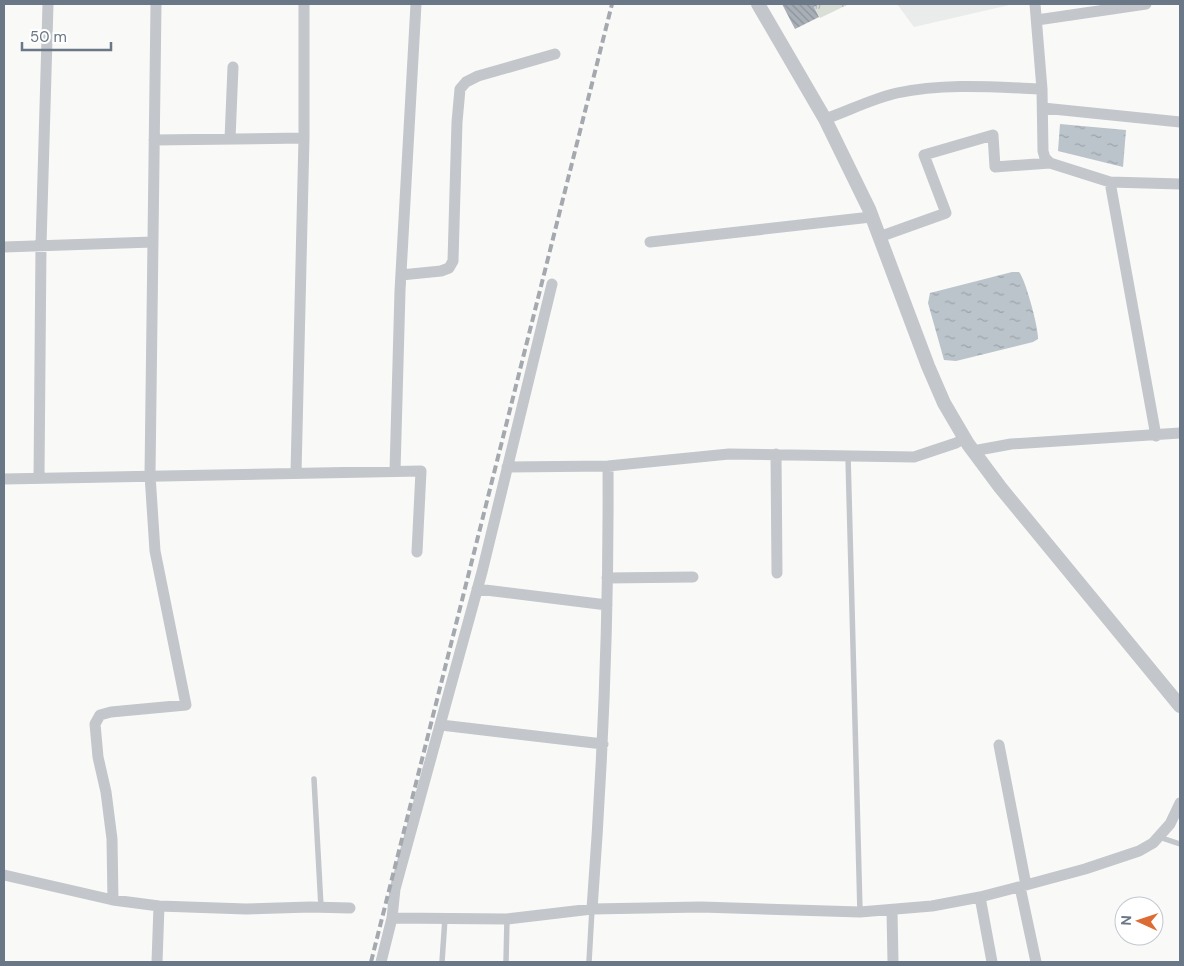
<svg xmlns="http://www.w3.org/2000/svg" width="1184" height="966" viewBox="0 0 1184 966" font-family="'DM Sans',sans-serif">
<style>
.built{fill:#eaebeb}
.grass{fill:url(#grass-tufts)}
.water{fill:url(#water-ripples)}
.building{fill:url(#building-back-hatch)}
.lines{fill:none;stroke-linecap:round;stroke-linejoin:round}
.service{stroke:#c3c6ca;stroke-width:5.5}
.minor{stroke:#c3c6ca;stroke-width:11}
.tertiary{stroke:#c3c6ca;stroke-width:14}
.rail{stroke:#a4a9b0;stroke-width:4;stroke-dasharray:8 4;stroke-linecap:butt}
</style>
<defs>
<pattern id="grass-tufts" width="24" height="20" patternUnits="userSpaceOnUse" patternTransform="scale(1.25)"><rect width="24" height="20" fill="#d9ded7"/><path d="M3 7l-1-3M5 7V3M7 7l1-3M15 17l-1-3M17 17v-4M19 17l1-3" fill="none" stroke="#b4b9b4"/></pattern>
<pattern id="water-ripples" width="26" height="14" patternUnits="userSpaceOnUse" patternTransform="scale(1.25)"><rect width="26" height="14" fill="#bbc4ca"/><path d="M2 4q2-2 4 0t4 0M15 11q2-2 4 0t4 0" fill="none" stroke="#9ca4aa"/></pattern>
<pattern id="building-back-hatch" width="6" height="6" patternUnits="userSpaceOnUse" patternTransform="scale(1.25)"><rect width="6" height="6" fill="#a8afb7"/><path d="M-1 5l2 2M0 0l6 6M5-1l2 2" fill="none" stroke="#8d939a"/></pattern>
</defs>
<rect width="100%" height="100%" fill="#f9f9f7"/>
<path class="built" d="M897,4H1014L914,27Z"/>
<path class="grass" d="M820,4H849L820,18L814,7Z"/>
<path class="water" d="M1060,124L1126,130L1123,167L1058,151Z
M1012,272H1019C1025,278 1039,329 1038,339L1033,342L956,361L944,360L928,303L930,293Z"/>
<path class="building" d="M782,4H820L814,7L819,17L795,29Z"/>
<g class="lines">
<path class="service" d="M848,456L860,912
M314,779L321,907
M1159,837L1180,844
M442,962L445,918
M506,962L507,919
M589,962L592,909"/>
<path class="minor" d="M1035,4L1042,89L1043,151L1045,158L1050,163L1110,182L1180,184
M1037,20L1146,4
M1043,108L1180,122
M825,119C848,111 874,98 897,93C945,83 993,87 1042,89
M230,139L233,67
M154,140L304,138
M1110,182L1156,436
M879,237L946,213L924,155L993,135L995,167L1050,163
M650,242L871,217
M4,247L153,242
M401,275L441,271L449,268L453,261L457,122L460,89L466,82L478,76L555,54
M973,451L1011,444L1180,433
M776,454L777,573
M507,467L608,466L729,454L914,457L956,443L965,438
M395,471L400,291L416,4
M296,473L304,138V4
M39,478L41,245L48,4
M4,479L421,471L417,552
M607,578L693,577
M477,589L607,605
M441,725L603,744
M999,745L1026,885
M4,875L113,900L159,906L246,909L310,907L350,908
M1020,887L1036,962
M980,897L992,962
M113,900L112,839L106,792L98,757L95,724L100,715L111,712L186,705L155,551L150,475L156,4
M592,909C603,762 609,614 608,466
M892,911L893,962
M392,918L507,919L592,909L701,907L860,912L932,906L980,897L1026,885L1085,869L1139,851L1153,843L1170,824L1180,803
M157,962L159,906
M381,962L392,918L395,889L482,572L552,284"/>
<path class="tertiary" d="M758,4L825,119L869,209L928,366L944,403L968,444L1000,487L1180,706"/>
<path class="rail" d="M371,962L612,4"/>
</g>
<rect width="1184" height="966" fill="none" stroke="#6a7787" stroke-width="10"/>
<g transform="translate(1139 921) rotate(273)"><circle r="24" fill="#ffffff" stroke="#c3c9cf"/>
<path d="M0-4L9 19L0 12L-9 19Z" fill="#dd6b34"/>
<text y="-8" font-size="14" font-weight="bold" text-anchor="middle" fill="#6a7787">N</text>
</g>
<path d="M22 42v8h89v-8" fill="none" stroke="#6a7787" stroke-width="2.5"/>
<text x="30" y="42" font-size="15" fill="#6a7787" stroke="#ffffff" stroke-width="4" paint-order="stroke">50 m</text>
</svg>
